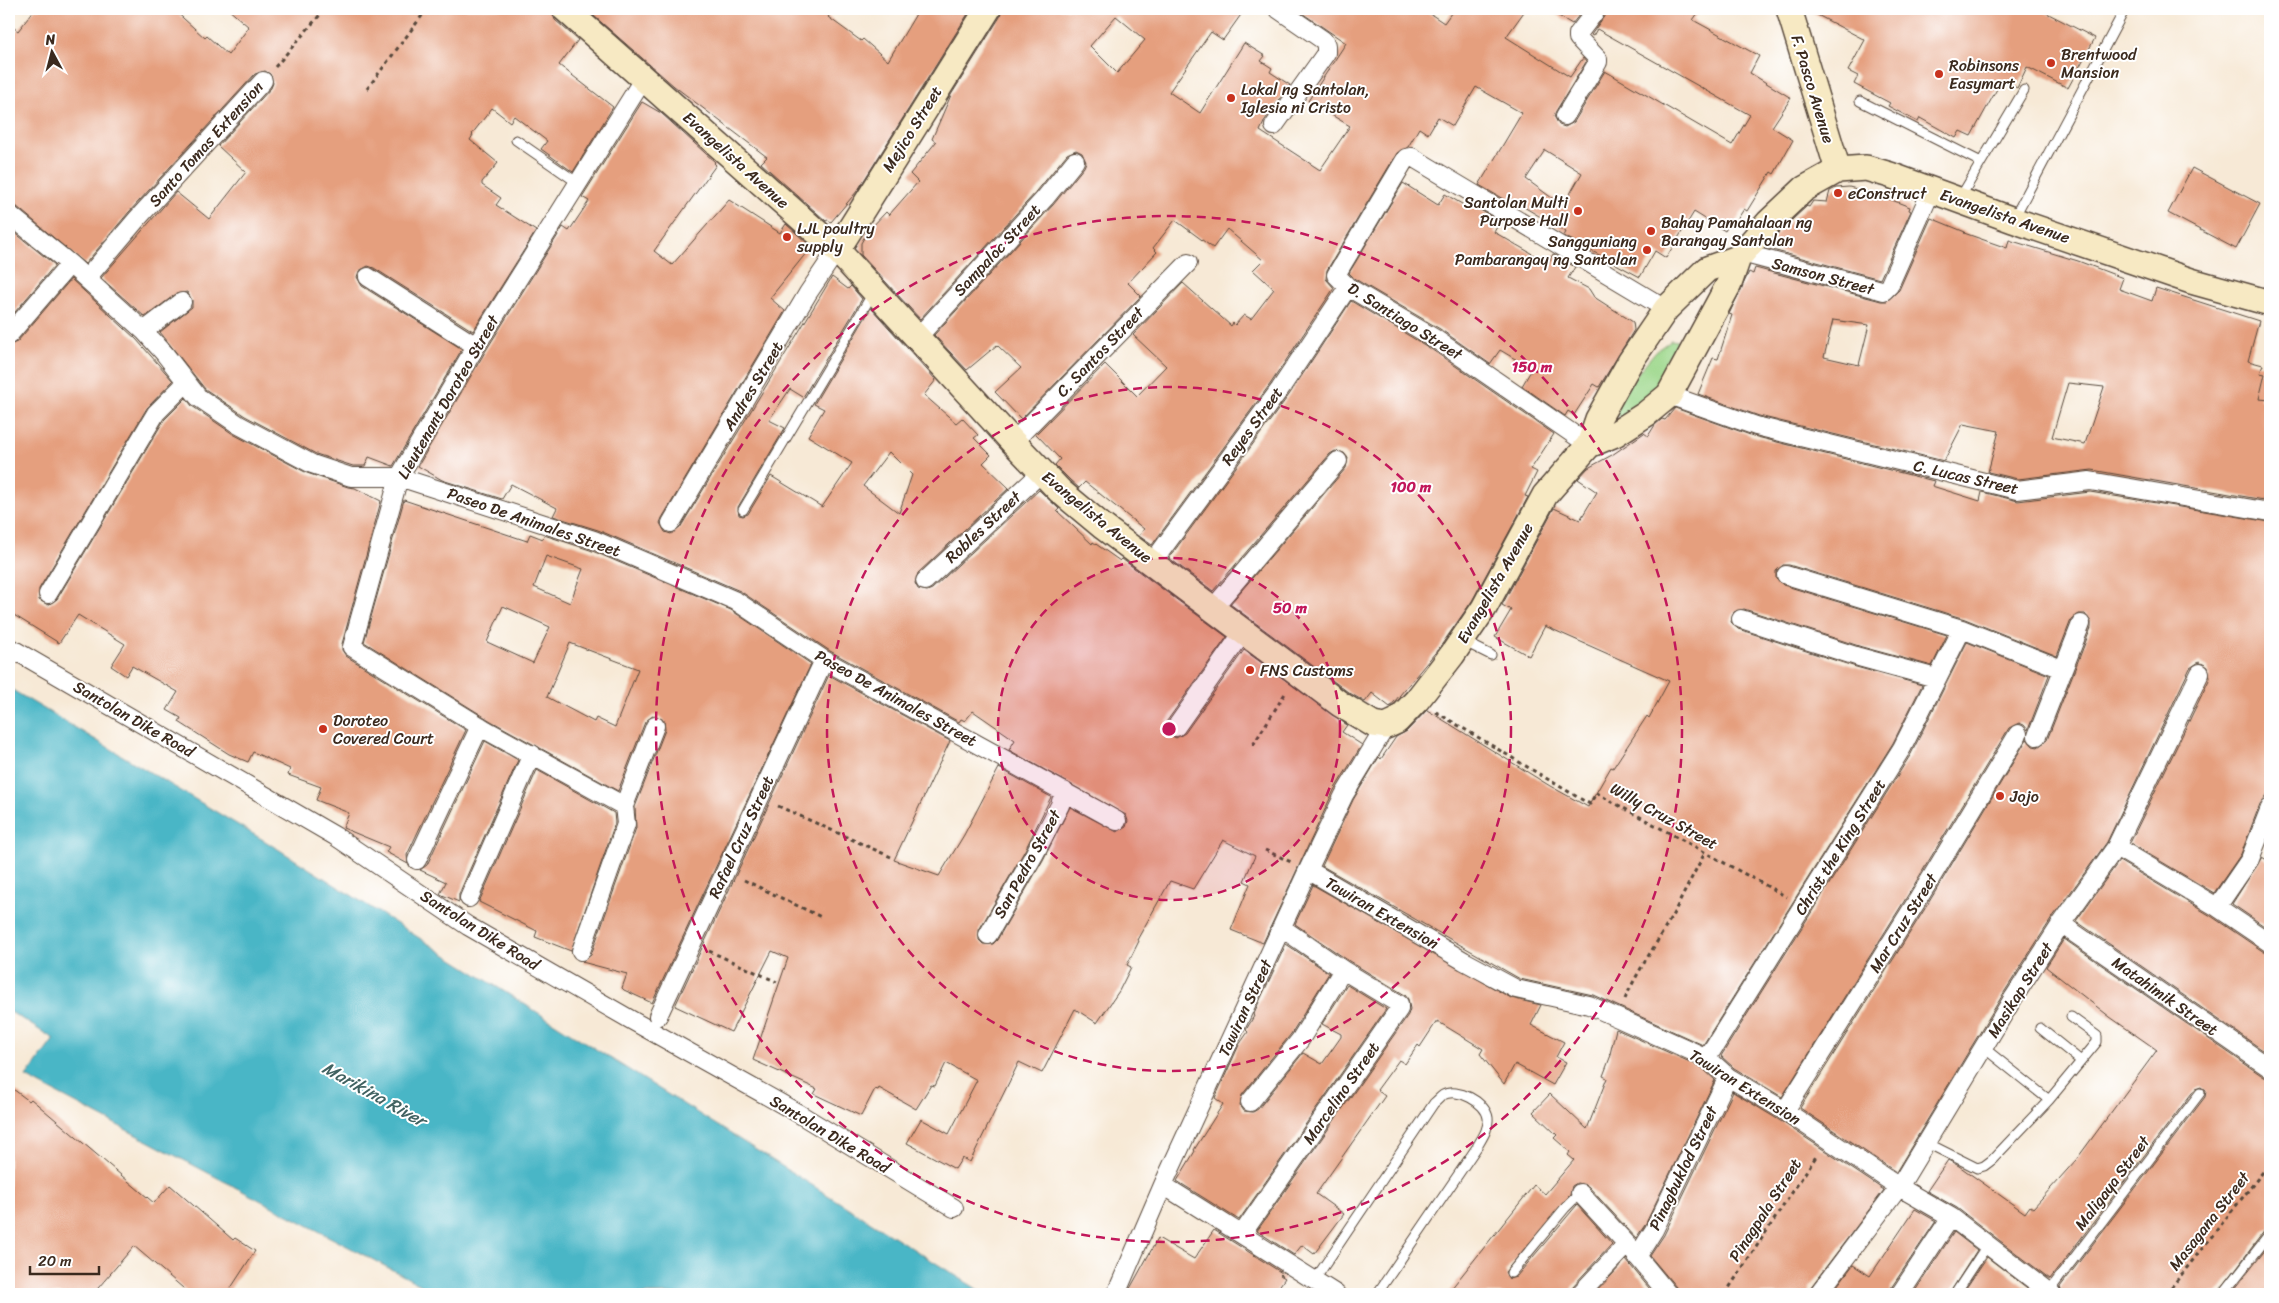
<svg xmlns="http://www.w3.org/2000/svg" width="2279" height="1303" viewBox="0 0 2279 1303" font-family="Sriracha,sans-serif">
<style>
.green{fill:#9cd78a;stroke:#6c8054}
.water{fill:#4ab6c6;stroke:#427072}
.building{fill:#e59f7e;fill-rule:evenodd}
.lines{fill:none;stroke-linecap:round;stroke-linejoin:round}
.lane-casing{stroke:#57473a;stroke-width:11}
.street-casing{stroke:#57473a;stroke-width:20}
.secondary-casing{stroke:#57473a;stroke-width:28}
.path{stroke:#57473a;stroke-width:3;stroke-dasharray:4 4;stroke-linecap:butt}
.lane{stroke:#fff;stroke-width:9}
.street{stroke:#fff;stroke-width:18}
.secondary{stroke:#f7e9c3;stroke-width:25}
.ring{fill:none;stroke:#c2185b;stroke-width:2.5;stroke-dasharray:9 6}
.poi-dot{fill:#c8321e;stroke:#fff;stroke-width:2}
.labels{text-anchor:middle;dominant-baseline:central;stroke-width:4;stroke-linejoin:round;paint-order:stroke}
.poi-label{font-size:16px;fill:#3b2a1e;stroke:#fff;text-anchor:start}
.street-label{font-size:16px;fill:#3b2a1e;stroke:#fff}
.water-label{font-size:18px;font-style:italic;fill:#416261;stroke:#fff}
.centre{fill:#c2185b;stroke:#fff;stroke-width:2.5}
.ring-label{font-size:15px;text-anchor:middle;font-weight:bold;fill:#c2185b;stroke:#fff;stroke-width:4;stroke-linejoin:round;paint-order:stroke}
</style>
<rect width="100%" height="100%" fill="#fff"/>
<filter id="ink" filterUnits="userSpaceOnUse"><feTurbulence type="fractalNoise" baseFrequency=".02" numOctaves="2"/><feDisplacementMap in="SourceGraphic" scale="10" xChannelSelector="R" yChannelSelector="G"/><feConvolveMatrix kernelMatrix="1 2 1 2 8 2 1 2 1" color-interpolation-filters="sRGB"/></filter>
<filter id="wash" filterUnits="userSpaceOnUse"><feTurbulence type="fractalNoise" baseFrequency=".0096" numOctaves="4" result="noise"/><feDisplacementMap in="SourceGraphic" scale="20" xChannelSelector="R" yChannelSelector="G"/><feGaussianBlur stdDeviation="1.12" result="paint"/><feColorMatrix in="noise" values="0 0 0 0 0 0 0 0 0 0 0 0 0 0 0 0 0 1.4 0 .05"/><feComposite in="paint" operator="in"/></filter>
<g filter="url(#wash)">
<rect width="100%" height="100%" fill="#f7e9d6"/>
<path class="green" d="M1671,340L1677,341L1681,347C1669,375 1649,398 1626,419L1618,416L1613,409L1614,401L1656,351Z"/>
<path class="water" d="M9,688L270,844L985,1294H438L26,1077L54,1039L9,1011Z"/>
<g id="blocks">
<path class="building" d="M35,9H173L205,38L207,36L228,55L249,27L228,9H551L555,20L578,40L559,65L613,107L573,172L541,149L547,141L514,116L510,122L492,108L472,134L473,135L470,140L498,163L482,182V185L501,198L496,205L536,231L473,331L374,268L368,266L359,271L357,277L362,286L462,349L393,466L369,457L365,466H353L316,454L245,416L205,389L160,332L192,307V300L187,292L176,294L145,317L101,278L176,192L209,219L246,172L218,146L271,88L273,83L270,74L265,71L255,74L129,212L85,264L16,206L9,204V24L18,31Z
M586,9H834L828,17L861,41L863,39L888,61L919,9H971L858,190L831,222L828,220L826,221L761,163L767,157L674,86Z
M1002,9H1245L1223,40L1211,32L1169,92L1200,113L1244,43L1265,56L1261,61L1272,68L1270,72L1290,85L1265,120L1260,131L1320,170L1350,126L1308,101L1346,43L1296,9H1423L1444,23L1454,9H1526L1506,37L1570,77L1583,58L1586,62L1556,111L1554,116L1559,125L1565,127L1574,122L1605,71L1732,145L1750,115L1597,29L1593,36L1591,35L1605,15L1607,9H1701L1693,20L1759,56L1750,73L1791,98L1772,127L1793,140L1774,174L1771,172L1747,211L1744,209L1735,223L1731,221L1725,231L1694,212L1666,258L1655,251L1640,277L1564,236L1566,232L1512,200L1510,203L1479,185L1522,113L1476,87L1453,126L1438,117L1428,134L1419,128L1408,147L1397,153L1327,270L1326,279L1334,288L1271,383L1152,545L1139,536L1144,529L1085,482L1079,488L1070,480L1055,465L1060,459L1036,434L1105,364L1137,396L1166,366L1133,335L1183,283L1231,326L1233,323L1235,325L1244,315L1251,319L1274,289L1253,270L1263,260L1227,229L1213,248L1175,220L1153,248L1157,252L1128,283L1141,296L1021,419L995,392L1021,368L997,345L967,370L934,335L1053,205L1084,167L1086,162L1082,153L1076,150L1067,154L1037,191L920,319L861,255V243L868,231L886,212L889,215L918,182L910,174L936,142L932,139L951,95L1000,17ZM1116,16L1145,40L1117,73L1090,46ZM1545,150L1582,173L1563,206L1526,179Z
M1547,9H1584L1572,24Z
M1806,9H2039L2095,38L2068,88L2027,67L2017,88L2002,80L1971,136L1960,131L1956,138L1920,118L1918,122L1888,106L1890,103L1854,84L1858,76L1848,71L1865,40Z
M642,102L661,113L715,162L714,163L716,165L654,251L672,265L729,200L780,233L786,224L807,243L803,248L807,252L770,298L785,311L662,518L660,523L665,532L671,534L680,528L832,277L848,289L851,286L862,299L803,397L790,389L769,420L785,428L738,507L739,515L743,516L748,514L771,476L822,507L852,463L808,436L824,409L814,404L871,308L936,380L924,395L956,423L962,418L978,435L974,438L991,455L983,463L1009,488L918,573L915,583L918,589L927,591L932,589L1039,490L1059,509L1057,511L1092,544L1093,542L1120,561L1122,559L1227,637L1167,721L1165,726L1170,735L1176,738L1185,733L1244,650L1347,725L1342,732L1362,745L1334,790L1263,943L1231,930L1250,884L1244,881L1255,856L1223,840L1193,889L1170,881L1137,940L1139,941L1127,965L1131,967L1119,991L1097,1023L1075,1009L1042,1073L1019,1062L970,1162L962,1158L955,1169L907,1143L921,1119L949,1134L977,1080L946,1063L935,1086L931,1085L916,1109L879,1088L878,1090L875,1089L861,1116L814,1094L817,1089L753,1060L788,958L772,951L731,1032L675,1006L829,675L950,741L894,860L939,876L964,835L999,768L1051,797L1025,850L979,930V940L983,944H993L997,940L1043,860L1070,807L1117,832L1126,827L1128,821L1126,815L1009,750L1015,740L973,711L965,721L961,719L959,722L830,651L740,591L598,530L553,516L557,508L511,484L502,499L442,480L418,466L485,352L563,227L569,231L589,201L582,197ZM889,452L912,475L899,513L863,486Z
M2192,168L2260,204L2236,249L2168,213Z
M1403,183L1438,205L1445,194L1467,207L1469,203L1500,222L1494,232L1548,263L1553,254L1575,267L1568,278L1589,289L1594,297L1633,322L1634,330L1599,387L1594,384L1574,415L1568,411L1565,416L1522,386L1532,369L1500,350L1490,364L1440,329L1355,279L1349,273Z
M1849,187L1876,194L1910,207L1909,210L1911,211L1880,279L1765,248L1779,232L1807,206L1809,207L1813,201L1827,202L1830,191L1836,188Z
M1931,218L1965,232L1964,233L2007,248L2009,240L2078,261L2123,278L2119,289L2152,301L2156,288L2259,321L2248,361L2263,365L2260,373L2265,374L2259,399L2270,400V501L2092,470L2018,479L1988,472L1999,431L1963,424L1944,461L1759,416L1698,394L1713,358L1718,359L1732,315L1729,314L1749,272L1753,274L1755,268L1881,301H1887L1899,290ZM1833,320L1869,325L1859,365L1824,357ZM2068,383L2104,387L2085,444L2052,437Z
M9,228L55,265L9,319Z
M71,279L136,339L173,381L147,408L39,589V600L48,605L57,599L164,420L186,398L192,406L233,434L307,473L348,487L355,488L381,501L342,644V650L346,656L466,730L407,855L408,864L386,852L389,847L343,828L349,813L316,800L321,787L288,775L290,769L253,752L248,762L229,754L179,722L181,718L167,710L178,692L132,666L126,676L111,666L125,644L78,615L59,643L9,612V345L17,342Z
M1351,301L1428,347L1554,434L1531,469L1537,472L1525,496L1528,497L1472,601L1440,647L1390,707L1372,693L1365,702L1348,692L1230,604L1346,468L1348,458L1344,453L1335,451L1330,454L1213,591L1169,558L1289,395Z
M1675,408L1753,436L1934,481L1932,486L1980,501L1982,492L2018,501L2090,492L2270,522V791L2260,804L2241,854L2214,893L2130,843L2210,678L2208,667L2199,662L2190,668L2107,842L2052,918L2005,991L1896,1172L1800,1108L1926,907L2027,739L2033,746L2038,747L2047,740L2091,628V622L2085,614H2079L2071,620L2057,656L1965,619L1789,565H1783L1776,571V578L1783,585L1947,635L1932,666L1862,647L1744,609L1734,612L1731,622L1738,629L1856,667L1922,685L1893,743L1703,1045L1593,995L1520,979L1322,866L1353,800L1379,757L1381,759L1396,737L1407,731L1427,710L1550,786L1588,807L1611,767L1613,768L1647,716L1649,718L1669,681L1545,626L1529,656L1495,637L1511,610L1502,605L1554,508L1580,520L1597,492L1578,479L1588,468L1612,455L1644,433L1648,436L1655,425L1662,419L1665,420Z
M404,500L527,541L530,534L543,539L544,535L590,550L731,610L811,664L652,1003L624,990L622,988L627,974L582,962L591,955L636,828L635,807L665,730L664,720L654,715L645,722L618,791L491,721L364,642ZM546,556L583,569L570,603L534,587ZM503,606L550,627L533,663L487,642ZM570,643L638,669L615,727L596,718L594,722L547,697Z
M1967,642L2049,675L2028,730L2024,725L2019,723L2009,728L1908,895L1782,1097L1734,1068L1721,1056L1911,754Z
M485,741L518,760L459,894V902L440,894L446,882L420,870L427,865Z
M537,770L614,813L615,823L571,951L535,937L537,931L479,902Z
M2262,857L2270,862V930L2232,904Z
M2119,861L2211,916L2264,952L2270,953V1055L2076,921Z
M1313,885L1511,998L1541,1005L1531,1025L1564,1042L1556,1057L1566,1062L1553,1085L1515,1064L1504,1084L1480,1054L1483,1049L1437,1021L1420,1047L1418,1045L1405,1064L1399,1060L1377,1090L1385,1096L1316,1194L1344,1214L1314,1254L1302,1245L1294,1255L1257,1231L1408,1015L1410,1009L1408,999L1405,995L1349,961L1295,924Z
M2064,939L2264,1077L2270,1078V1228L2265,1230L2217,1294H2062L2060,1287L2205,1097L2206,1091L2201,1087L2195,1089L2050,1279L1957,1208L1927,1191L1948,1160L1959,1166L2025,1213L2030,1206L2033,1208L2076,1160L2157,1050L2110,1017L2046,967Z
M1286,944L1329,973L1291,1034L1242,1095L1240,1105L1244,1111L1253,1112L1258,1109L1303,1053L1322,1064L1341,1037V1034L1322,1024L1347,985L1386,1009L1239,1220L1177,1181L1195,1151L1194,1150L1223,1104L1215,1098L1239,1045L1248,1032L1246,1030L1254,1016L1253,1015Z
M1616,1029L1701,1067L1715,1080L1645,1225L1636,1238L1588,1186L1577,1183L1572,1186L1570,1195L1505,1272L1509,1279L1516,1277L1577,1205L1612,1244L1572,1287L1570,1294H1447L1534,1185L1545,1194L1574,1160L1568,1155L1570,1152L1554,1138L1557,1135L1533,1112L1550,1094L1587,1129L1607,1078L1603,1076L1611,1055L1610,1054Z
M9,1086L29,1101L31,1099L154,1203L170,1185L233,1240L235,1238L255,1251L227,1294H190L134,1246L93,1294H9Z
M1733,1092L1779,1120L1884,1190L1810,1288L1808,1294H1678L1676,1287L1650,1256L1664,1235Z
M1915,1209L1936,1221L1891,1288L1890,1294H1831L1853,1265L1870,1276Z
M1214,1230L1282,1273L1280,1275L1285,1278L1274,1294H1127L1158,1238L1194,1259Z
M1954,1232L1977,1250L1949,1294H1913Z
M2270,1244V1294H2231Z
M1987,1257L2035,1294H1962Z
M1626,1260L1654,1294H1594Z"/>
</g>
</g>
<g filter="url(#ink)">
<use href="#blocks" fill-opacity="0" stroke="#57473a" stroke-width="1"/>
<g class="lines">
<defs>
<path id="lane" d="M1860,101L1981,162
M516,140L578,183
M1960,198L2024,90
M2014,218L2125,9
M743,510L873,293
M1463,641L1491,655
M2040,1028L2081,1061
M1984,1048L2049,1100
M1927,1143L1977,1168L1984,1166L1992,1160L2049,1100L2097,1042V1036L2071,1017
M1511,1273L1565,1208L1580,1193
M1314,1281L1434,1103C1437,1101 1440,1097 1443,1095C1457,1087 1486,1102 1488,1118C1489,1129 1482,1138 1477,1147L1377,1294
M2049,1291L2200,1093
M1955,1294L1988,1244
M2223,1294L2270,1234"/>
<path id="street" d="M1565,116L1598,62V59L1578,38V34L1597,9
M1274,126L1326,53V45L1323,40L1278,9
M9,214L70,264L144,331L164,353L198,397L239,425L312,464L351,477H399L594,540L736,601L824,660L1117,821
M1742,253L1884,291L1889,286L1931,191
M368,277L476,346
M87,278L137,219L263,81
M144,331L182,302
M9,335L70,264
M917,338L1045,198L1075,161
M1669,395L1756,426L2017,490L2090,481L2270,512
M1013,442L1188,263
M1589,445L1434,338L1348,287L1336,275L1406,158L1412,157L1666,309
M671,523L808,293L837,250
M1152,563L1280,389L1348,287
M1786,575L1962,629L2062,669
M925,581L1042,472
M48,594L156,413L186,383
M1213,608L1338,461
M1741,619L1859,657L1936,678
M9,647L335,836L468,926L633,1021L796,1112L954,1208
M1176,727L1244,631
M2037,736L2081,624
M624,806L486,730L352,647L399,477L476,346L644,78
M2116,847L2217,907L2270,943
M417,860L480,726
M1308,870L1464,961L1516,989L1589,1005L1707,1058L1728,1077L1785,1111L1899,1187L1951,1217L2052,1294
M469,898L532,754
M2217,907L2250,859L2270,808
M2061,924L2270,1068
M988,935L1034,855L1060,805L1064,791
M581,951L626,824L624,806L655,726
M658,1016L824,660
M1707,1058L1902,748L1962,629
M1250,1102L1300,1040L1343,970
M1785,1111L1917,901L2018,734
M1163,1185L1336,1294
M1580,1193L1627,1244L1668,1294
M1242,1234L1399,1009V1004L1343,970L1282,928
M1637,1257L1654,1230L1728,1077
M1116,1294L1163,1185L1308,870L1344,795L1386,726
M1580,1294L1627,1244
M1818,1294L1899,1187L2014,997L2061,924L2116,847L2200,673
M1900,1294L1951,1217"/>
<path id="secondary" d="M565,9L837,250L1013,442L1060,491L1102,526L1340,704L1373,724L1386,726L1397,721L1417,700L1452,655L1484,608L1545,495L1589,445L1598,419L1630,362L1666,309L1707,269L1738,258
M1789,9L1838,170
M837,250L988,9
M1589,445L1615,434L1646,414L1669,395L1729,284L1738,258L1769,222L1804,189L1838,170L1866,168L1890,175L2013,220L2191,281L2270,303"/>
</defs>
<use href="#lane" class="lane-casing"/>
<use href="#street" class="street-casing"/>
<use href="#secondary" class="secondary-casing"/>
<path class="path" d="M192,12L195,9
M275,67L325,9
M367,89L427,9
M1436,712L1579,798L1590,804L1596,793L1787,897
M1253,745L1286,692
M778,806L891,857
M1265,850L1291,862
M744,880L823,918
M709,951L777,982
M1625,999C1638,970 1656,945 1671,918C1683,896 1693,874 1705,853
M1725,1294L1817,1155
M2166,1294L2270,1163"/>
<use href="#lane" class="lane"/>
<use href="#street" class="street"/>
<use href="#secondary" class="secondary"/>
</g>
</g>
<circle cx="1169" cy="729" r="171" fill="#c2185b" fill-opacity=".12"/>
<g class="ring">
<circle cx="1169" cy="729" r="171"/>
<circle cx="1169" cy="729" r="342"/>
<circle cx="1169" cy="729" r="513"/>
</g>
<g class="poi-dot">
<circle cx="2051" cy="63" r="5"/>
<circle cx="1939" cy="74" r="5"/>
<circle cx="1231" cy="98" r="5"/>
<circle cx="1838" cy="193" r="5"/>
<circle cx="1578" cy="211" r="5"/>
<circle cx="1651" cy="231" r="5"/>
<circle cx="787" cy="237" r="5"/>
<circle cx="1647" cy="250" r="5"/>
<circle cx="1250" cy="670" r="5"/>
<circle cx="323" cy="729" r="5"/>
<circle cx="2000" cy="796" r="5"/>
</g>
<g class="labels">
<g class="poi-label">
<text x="2061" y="54">Brentwood<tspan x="2061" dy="18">Mansion</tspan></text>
<text x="1949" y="65">Robinsons<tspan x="1949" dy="18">Easymart</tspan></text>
<text x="1241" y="89">Lokal ng Santolan,<tspan x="1241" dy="18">Iglesia ni Cristo</tspan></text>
<text x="1848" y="193">eConstruct</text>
<text x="1568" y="202" text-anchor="end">Santolan Multi<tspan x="1568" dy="18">Purpose Hall</tspan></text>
<text x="1661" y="222">Bahay Pamahalaan ng<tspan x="1661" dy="18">Barangay Santolan</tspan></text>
<text x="797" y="228">LJL poultry<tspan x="797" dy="18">supply</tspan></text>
<text x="1637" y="241" text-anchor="end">Sangguniang<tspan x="1637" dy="18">Pambarangay ng Santolan</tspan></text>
<text x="1260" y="670">FNS Customs</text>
<text x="333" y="720">Doroteo<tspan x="333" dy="18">Covered Court</tspan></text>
<text x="2010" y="796">Jojo</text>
</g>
<g class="street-label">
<text transform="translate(1813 89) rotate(73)">F. Pasco Avenue</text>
<text transform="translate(912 129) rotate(-58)">Mejico Street</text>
<text transform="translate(206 144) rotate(-48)">Santo Tomas Extension</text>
<text transform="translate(736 160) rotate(42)">Evangelista Avenue</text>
<text transform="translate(2005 216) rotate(19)">Evangelista Avenue</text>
<text transform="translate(997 250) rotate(-47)">Sampaloc Street</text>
<text transform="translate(1823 276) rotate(15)">Samson Street</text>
<text transform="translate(1405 321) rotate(32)">D. Santiago Street</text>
<text transform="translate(1100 352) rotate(-46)">C. Santos Street</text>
<text transform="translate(753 386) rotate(-59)">Andres Street</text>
<text transform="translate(448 397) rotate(-60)">Lieutenant Doroteo Street</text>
<text transform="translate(1252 426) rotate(-54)">Reyes Street</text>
<text transform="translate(1966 477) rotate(13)">C. Lucas Street</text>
<text transform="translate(1097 517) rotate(39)">Evangelista Avenue</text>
<text transform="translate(534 522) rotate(19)">Paseo De Animales Street</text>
<text transform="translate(983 527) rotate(-43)">Robles Street</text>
<text transform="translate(1495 583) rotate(-60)">Evangelista Avenue</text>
<text transform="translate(896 698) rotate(29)">Paseo De Animales Street</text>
<text transform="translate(134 719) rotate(30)">Santolan Dike Road</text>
<text transform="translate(1664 816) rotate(29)">Willy Cruz Street</text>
<text transform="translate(741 837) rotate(-65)">Rafael Cruz Street</text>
<text transform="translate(1840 847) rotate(-58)">Christ the King Street</text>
<text transform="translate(1027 864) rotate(-61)">San Pedro Street</text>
<text transform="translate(1382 913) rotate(30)">Tawiran Extension</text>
<text transform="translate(1903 923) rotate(-58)">Mar Cruz Street</text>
<text transform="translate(480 930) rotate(32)">Santolan Dike Road</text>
<text transform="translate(2020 990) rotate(-58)">Masikap Street</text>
<text transform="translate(2165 996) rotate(35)">Matahimik Street</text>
<text transform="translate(1245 1008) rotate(-65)">Tawiran Street</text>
<text transform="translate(1745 1087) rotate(32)">Tawiran Extension</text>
<text transform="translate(1341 1093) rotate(-55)">Marcelino Street</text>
<text transform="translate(830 1134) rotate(31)">Santolan Dike Road</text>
<text transform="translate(1683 1168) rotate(-64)">Pinagbuklod Street</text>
<text transform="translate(2112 1183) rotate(-53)">Maligaya Street</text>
<text transform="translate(1765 1210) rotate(-57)">Pinagpala Street</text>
<text transform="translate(2209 1221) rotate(-52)">Masagana Street</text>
</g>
<g class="water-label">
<text transform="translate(374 1094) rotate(29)">Marikina River</text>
</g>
</g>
<circle cx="1169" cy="729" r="8" class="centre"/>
<g class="ring-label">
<text x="1532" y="372">150 m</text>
<text x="1411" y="492">100 m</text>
<text x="1290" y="613">50 m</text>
</g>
<rect width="2279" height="1303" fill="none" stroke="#fff" stroke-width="30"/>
<g transform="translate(52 52) rotate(353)" stroke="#ffffff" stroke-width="4" paint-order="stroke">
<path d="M0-4L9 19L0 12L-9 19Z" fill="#3b2a1e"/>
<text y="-8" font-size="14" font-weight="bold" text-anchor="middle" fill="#3b2a1e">N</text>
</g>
<path d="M30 1266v8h69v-8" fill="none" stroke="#3b2a1e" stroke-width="2.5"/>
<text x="38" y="1266" font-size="15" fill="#3b2a1e" stroke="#ffffff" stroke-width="4" paint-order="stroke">20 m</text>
</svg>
